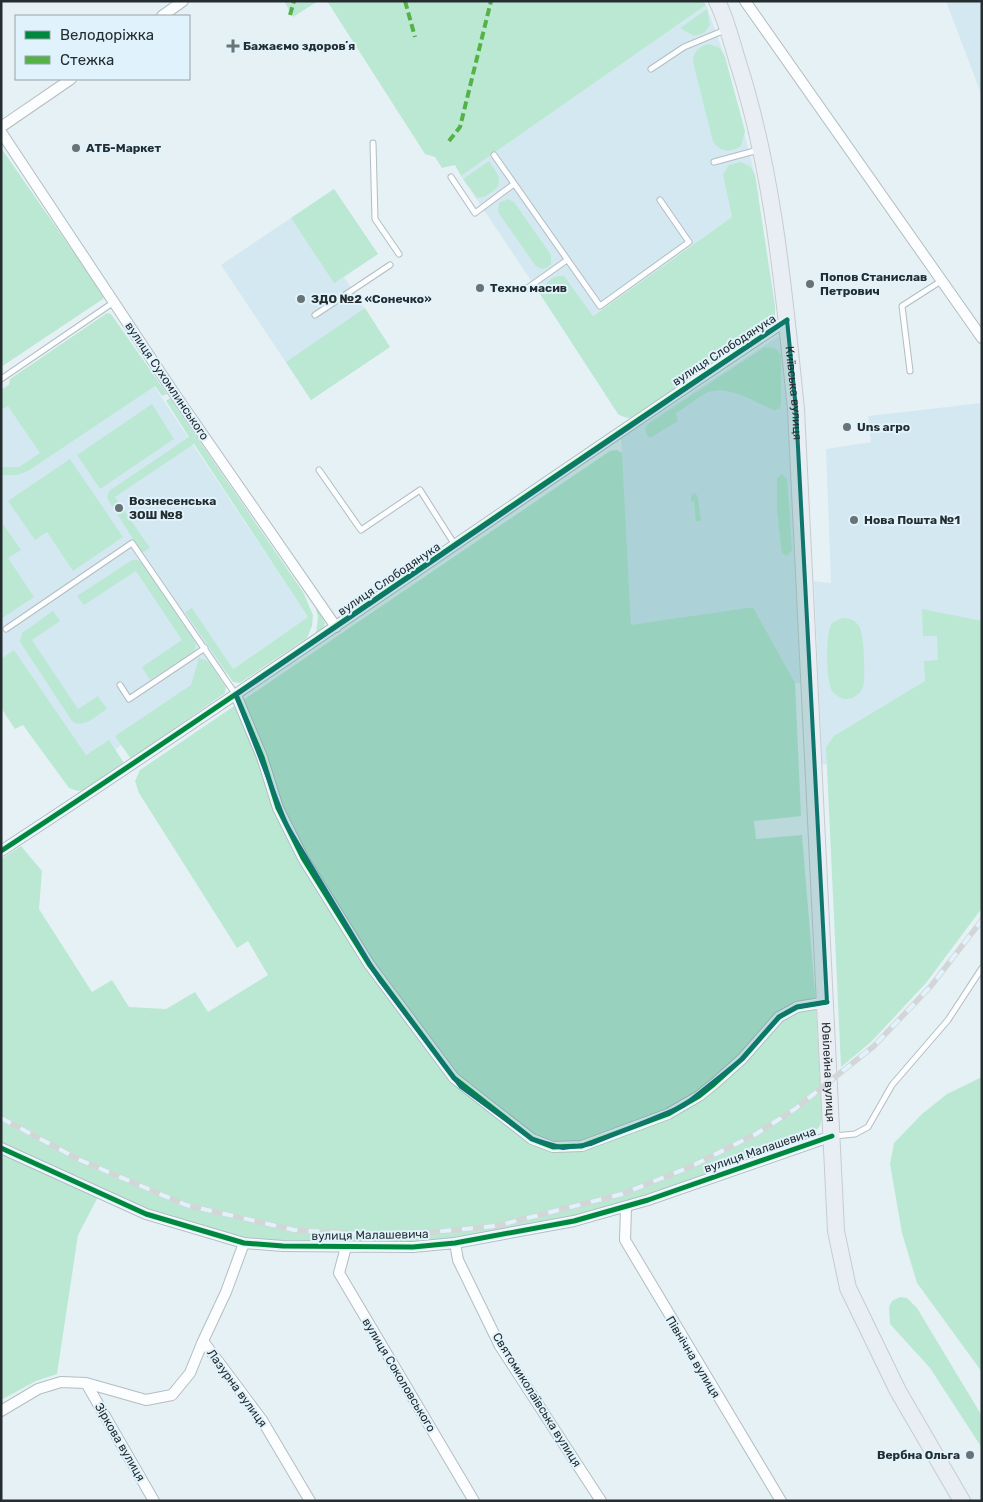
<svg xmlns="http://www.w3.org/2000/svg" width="983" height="1502" viewBox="0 0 983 1502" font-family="Rubik,sans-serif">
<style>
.built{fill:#d4e8f1}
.green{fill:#bbe8d3}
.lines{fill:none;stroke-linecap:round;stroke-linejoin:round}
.lane-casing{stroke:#b4bdc1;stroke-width:7}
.street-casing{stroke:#b4bdc1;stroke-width:12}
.primary-casing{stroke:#c6ccce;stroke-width:18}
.lane{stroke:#fbfdfe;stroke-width:5}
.street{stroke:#fbfdfe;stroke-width:10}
.primary{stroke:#e9eef5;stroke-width:16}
.rail-casing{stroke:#d2d6d7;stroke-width:5.5}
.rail{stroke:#e0f3fc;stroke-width:4;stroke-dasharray:11;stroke-linecap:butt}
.quiet{stroke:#55b246;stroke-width:4;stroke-dasharray:8 4;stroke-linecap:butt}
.cycleway-casing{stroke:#e0f3fc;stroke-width:8}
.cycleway{stroke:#00873e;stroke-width:5}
.marked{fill:#0f766e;fill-opacity:0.2;stroke:#0f766e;stroke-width:4;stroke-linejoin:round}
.poi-dot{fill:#697275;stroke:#e0f3fc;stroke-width:2}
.labels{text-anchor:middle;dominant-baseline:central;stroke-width:4;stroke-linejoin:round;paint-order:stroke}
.poi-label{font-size:12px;font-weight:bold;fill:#252d30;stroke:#e0f3fc;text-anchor:start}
.street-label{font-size:12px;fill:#252d30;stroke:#e0f3fc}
</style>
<rect width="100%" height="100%" fill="#e6f1f6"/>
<path class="built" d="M946,1H982V96Z
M706,5L725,57L755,175L759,198L567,334L461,176Z
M334,189L378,254L344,277L390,347L311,400L221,265Z
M108,317L308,617L71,780L1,680V390Z
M779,336L783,339L806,683H795L753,607L631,626L621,439Z
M982,403V660L827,764L822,765L814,581L831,583L826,449L871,442L868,416Z"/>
<path class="green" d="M284,1H318L293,17Z
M327,1H703L706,5L461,176L455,165L442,168L435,157L425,154Z
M707,9L710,25L704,33L694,36L680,28Z
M709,44L720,48L725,57L745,131L741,146C730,153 721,152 713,142L693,62C693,52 699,46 709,44Z
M1,148L104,296L103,299L1,367Z
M489,161C496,172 506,182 492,192C487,195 484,198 477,198L463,179Z
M740,162L750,166L755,175L775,306V322L636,417C629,419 625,418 618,414L540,294C545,284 552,274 564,276L593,316L732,217L723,174L729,165Z
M334,189L378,254L334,283L291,218Z
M508,199L514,202L551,255V264C546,270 541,270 535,265L498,212L499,203Z
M365,308L390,347L311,400L286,362Z
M107,313L111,314L167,394L162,396L155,386L28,471L17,475H1V467H19L40,453L8,406L1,410V390L9,385L10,379Z
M765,347L776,349L781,355V404L779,409L774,410C754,402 727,383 706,393C695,399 686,407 676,413L678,421L650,438C645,434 644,429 648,424Z
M170,398L303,592L313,615L312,626L307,638L240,683L233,682L185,612L192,608L233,669L308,617L194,444L115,497L150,548L142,553L107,498L109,491L189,437L166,401Z
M152,404L174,439L100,489L77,455Z
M617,450L622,453L631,625L753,607L795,683L801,816L754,821L756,839L802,835L816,1004L822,1118L820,1126L809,1138L765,1150L688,1182L649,1196L569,1218L455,1239L407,1242L244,1240L149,1210L1,1143V859L21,846L42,871L39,909L92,992L112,980L129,1007L166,1009L195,992L208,1012L268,975L248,941L237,948L139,793L135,781L140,770L610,451Z
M70,459L123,537L73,571L47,532L35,540L8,501Z
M782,474L787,479L792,550L787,556L782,553L777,511V478Z
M695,493L698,497L701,521H696L694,502L691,501V495Z
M1,521L21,550L8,558L34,597L1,619Z
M132,560H138L143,564L196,643L194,651L150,680L142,667L182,640L136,571L84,605L77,596Z
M314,602L325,623L324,628L316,633L318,617Z
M922,609L982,621V908L926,983L871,1042L841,1067L826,747L834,736L925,681L924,661L938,660L937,636H923Z
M53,611L60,621L32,640L78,709L98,696L107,709C97,715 83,730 72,721L20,642L22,633Z
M842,618C849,618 855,620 859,626C864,633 866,678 863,687C861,694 852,700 845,699C840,698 835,695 832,691C826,680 825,633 832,623Z
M14,650L86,755L109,740L124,763L84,790L78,791L69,788L23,725L15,729L1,708V659Z
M199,658L208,661L226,687L225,693L131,759L115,736L191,685Z
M982,1077V1372L917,1283L902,1233L890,1164L894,1143L922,1114L947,1094Z
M1,1153L98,1197L78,1235L57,1374L36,1381L1,1400Z
M900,1297L907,1298L917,1308L982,1416V1448L930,1368L890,1324L889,1307L892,1301Z"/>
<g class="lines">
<defs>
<path id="lane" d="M651,69L684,47L725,30
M373,143L375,219L399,254
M494,155L600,306L689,242L660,200
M714,162L758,150
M451,177L475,213L514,184
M526,289L567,260
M315,315L390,265
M910,371L902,306L941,281
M1,379L114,302
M319,470L361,530L420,490L455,545
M6,629L132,543L236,695
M120,685L129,699L205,648
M834,1136L855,1134L868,1127L892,1085L948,1020L982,968"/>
<path id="street" d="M745,1L982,338
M162,16L183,1
M1,127L71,79
M1,132L174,393L336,627
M236,695L262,757L278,808L303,858L369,964L454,1078L532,1139L553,1147L582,1146L668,1114L699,1096L714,1084L742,1059L779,1017L797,1007L827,1002
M1,851C266,678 523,495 787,320
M1,1148L146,1214L244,1243L283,1246L413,1247L455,1243L574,1221L648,1200L832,1136
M626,1207L625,1240L781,1501
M244,1243L226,1292L203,1341L262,1420L310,1501
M455,1243L458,1260L500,1346L601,1501
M346,1247L339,1273L474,1501
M86,1383L154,1501
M1,1411L38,1389L61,1382L86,1383L146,1400L172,1395L190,1373L203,1341"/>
<g id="primary">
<path id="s1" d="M717,1C727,21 732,44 739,66C774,176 784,294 796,409L836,1231L848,1288L898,1391L962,1501"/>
</g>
</defs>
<use href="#lane" class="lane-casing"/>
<use href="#street" class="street-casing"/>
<use href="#primary" class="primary-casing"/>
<use href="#lane" class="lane"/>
<use href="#street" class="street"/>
<use href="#primary" class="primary"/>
<defs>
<path id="rail" d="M1,1118L80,1160L186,1205L294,1230L392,1236L496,1226L622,1194L690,1167L756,1134L795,1109L874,1046L931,986L982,920"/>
</defs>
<use href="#rail" class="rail-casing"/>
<use href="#rail" class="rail"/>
<path class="quiet" d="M405,1L415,37
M290,15L294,1
M449,141L460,127L491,1"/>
<defs>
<path id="cycleway" d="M236,695L262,757L278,808L303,858L369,964L454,1078L532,1139L553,1147L582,1146L668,1114L699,1096L714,1084L742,1059L779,1017L797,1007L827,1002
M1,851C266,678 523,495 787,320
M1,1148L146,1214L244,1243L283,1246L413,1247L455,1243L574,1221L648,1200L832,1136"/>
</defs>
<use href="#cycleway" class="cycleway-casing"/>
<use href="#cycleway" class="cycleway"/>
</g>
<path class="marked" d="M787,320L796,409L827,1002L797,1007L779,1017L742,1059L683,1106L591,1144L563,1148L532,1139L461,1087L379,979L286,824L236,695Z"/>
<g class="poi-dot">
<path d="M230.5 38.5h5v5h5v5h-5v5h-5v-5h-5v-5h5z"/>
<circle cx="76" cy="148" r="5"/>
<circle cx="810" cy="284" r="5"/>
<circle cx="480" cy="288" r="5"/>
<circle cx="301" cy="299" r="5"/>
<circle cx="847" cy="427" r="5"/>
<circle cx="119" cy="508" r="5"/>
<circle cx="854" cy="520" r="5"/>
<circle cx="970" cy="1455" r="5"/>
</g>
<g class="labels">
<g class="poi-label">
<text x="243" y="46">Бажаємо здоровʼя</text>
<text x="86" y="148">АТБ-Маркет</text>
<text x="820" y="277">Попов Станислав<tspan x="820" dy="14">Петрович</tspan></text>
<text x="490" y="288">Техно масив</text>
<text x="311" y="299">ЗДО №2 «Сонечко»</text>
<text x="857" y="427">Uns агро</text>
<text x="129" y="501">Вознесенська<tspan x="129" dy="14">ЗОШ №8</tspan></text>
<text x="864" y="520">Нова Пошта №1</text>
<text x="960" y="1455" text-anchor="end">Вербна Ольга</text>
</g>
<g class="street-label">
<text transform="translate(724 350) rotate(-33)">вулиця Слободянука</text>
<text transform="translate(167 381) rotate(56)">вулиця Сухомлинського</text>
<text stroke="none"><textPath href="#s1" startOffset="401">Київська вулиця</textPath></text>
<text transform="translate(389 579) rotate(-34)">вулиця Слободянука</text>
<text stroke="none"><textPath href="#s1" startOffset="1081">Ювілейна вулиця</textPath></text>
<text transform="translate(760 1150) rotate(-19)">вулиця Малашевича</text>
<text transform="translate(370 1235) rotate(-1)">вулиця Малашевича</text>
<text transform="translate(693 1357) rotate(59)">Північна вулиця</text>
<text transform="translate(399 1375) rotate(59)">вулиця Соколовського</text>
<text transform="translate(237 1388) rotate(54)">Лазурна вулиця</text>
<text transform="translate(537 1400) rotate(58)">Святомиколаївська вулиця</text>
<text transform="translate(120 1442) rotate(60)">Зіркова вулиця</text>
</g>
</g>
<rect width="983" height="1502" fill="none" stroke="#252d30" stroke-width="5"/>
<rect x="15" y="15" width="175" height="65" fill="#e0f3fc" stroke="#95a4aa"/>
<rect x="25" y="31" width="25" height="8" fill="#00873e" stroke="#95a4aa"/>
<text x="60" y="40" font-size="15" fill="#252d30">Велодоріжка</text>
<rect x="25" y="56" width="25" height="8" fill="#55b246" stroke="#95a4aa"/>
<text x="60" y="65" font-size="15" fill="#252d30">Стежка</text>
</svg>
